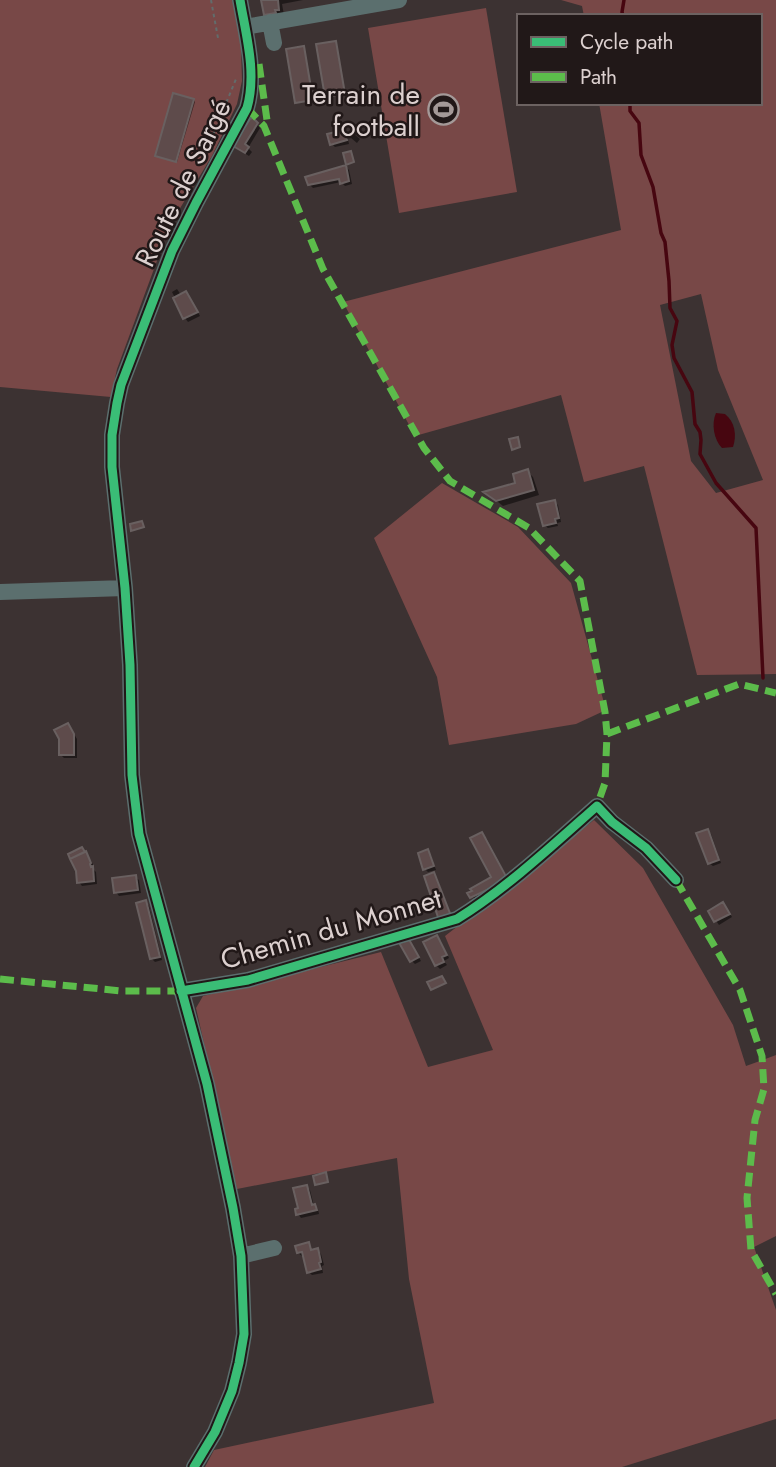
<svg xmlns="http://www.w3.org/2000/svg" width="776" height="1467" viewBox="0 0 776 1467" font-family="Jost,sans-serif">
<style>
.green{fill:#784847;fill-rule:evenodd}
.water{fill:#470610}
.shadow{fill:#0007}
.lines{fill:none;stroke-linecap:round;stroke-linejoin:round}
.stream{stroke:#470610;stroke-width:3.5}
.building{fill:#5e4b4b;stroke:#696060;stroke-width:2}
.path{stroke:#626c6b;stroke-width:2;stroke-dasharray:3.5 3.5;stroke-linecap:butt}
.minor{stroke:#5b6f6e;stroke-width:16}
.quiet{stroke:#5cbc4b;stroke-width:7;stroke-dasharray:14 7;stroke-linecap:butt}
.cycleway-casing{stroke:#211818;stroke-width:13}
.cycleway{stroke:#3abd76;stroke-width:9}
.labels{text-anchor:middle;dominant-baseline:central;stroke-width:5;stroke-linejoin:round;paint-order:stroke}
.poi-label{font-size:28px;fill:#dcd0cf;stroke:#211818;text-anchor:end}
.street-label{font-size:28px;fill:#dcd0cf;stroke:#211818}
</style>
<rect width="100%" height="100%" fill="#3c3232"/>
<path class="green" d="M0,0H234L241,45L242,81L237,104L212,156L171,223L117,369L111,397L0,387Z
M561,0H776V674L697,675L644,466L584,482L561,395L415,436L343,302L621,230L599,103H760V16H584L582,6ZM701,294L718,370L763,480L716,493L691,461L660,305Z
M486,8L517,192L399,213L368,28Z
M442,483L518,527L571,583L606,710L576,724L449,745L437,677L374,538Z
M594,820L643,868L733,1025L746,1066L776,1055V1236L754,1247L776,1310V1419L622,1467H205L214,1450L434,1403L409,1279L397,1158L237,1189L196,1008L203,996L381,952L428,1067L493,1050L445,936Z"/>
<path class="water" d="M716,413L725,414C735,422 737,435 733,447L722,448C714,440 711,424 716,413Z"/>
<path class="shadow" d="M263,0H303L282,4L284,15L271,20L266,14Z
M194,100L195,102L177,162L158,157Z
M253,120L260,128L248,148L252,152L249,156L238,149Z
M343,132L347,135L349,144L335,147L332,144Z
M354,134L360,139L357,143L351,138Z
M346,167L349,170L352,184L345,186L341,182L313,188L309,184Z
M177,289L181,295L186,293L189,296L200,316L188,322L185,318L172,292Z
M527,471L533,477L539,495L503,506L487,493L518,484Z
M554,502L558,505L561,522L557,523L558,526L548,528L544,525Z
M71,729L77,739V758H64L61,755Z
M707,831L711,834L721,863L713,866L709,863Z
M482,834L487,839L512,886L478,903L470,894L493,878Z
M428,851L431,855L436,870L428,872L425,869Z
M86,853L94,866L92,868L96,872L97,884L82,886L79,882Z
M434,874L437,878L453,920L440,919Z
M135,877L139,880L141,893L119,896L116,892Z
M145,902L149,906L162,960L155,962L151,958Z
M726,908L732,917L719,925L710,912Z
M437,937L441,941L449,958L444,961L447,965L440,969L436,965Z
M410,942L421,961L415,964L412,961Z
M306,1187L310,1190L314,1206L318,1209L319,1214L301,1218L298,1214Z
M308,1244L313,1251L317,1250L321,1254L324,1265L322,1266L323,1273L312,1275L309,1272L305,1255L302,1256L298,1253Z"/>
<g class="lines">
<path class="stream" d="M623,16L622,12L624,0
M630,103V111L639,123L641,155L653,187L661,233L665,242L669,281L670,308L677,321L672,345L674,358L692,392L695,424L700,432L701,440L700,454L716,483L756,528L763,678"/>
</g>
<path class="building" d="M261,0H278L279,10H275L276,13L264,15Z
M336,41L345,94L325,97L316,44Z
M304,46L313,100L295,103L286,49Z
M173,93L194,99L176,162L155,156Z
M253,118L258,123L245,144L249,147L245,153L233,146L250,119Z
M344,130L347,140L330,145L327,134Z
M351,151L354,162L346,165L343,153Z
M346,165L349,181L340,184L339,179L308,185L305,177Z
M186,291L198,312L183,319L173,298Z
M518,437L520,447L512,450L509,439Z
M528,469L534,490L496,501L483,492L515,483L513,474Z
M555,500L559,518L555,519L556,523L543,526L537,504Z
M142,521L144,527L131,531L130,524Z
M68,723L74,734V755H59V739L54,730Z
M708,829L719,860L708,864L696,833Z
M482,832L508,880L470,898L467,893L472,891L470,889L491,877L470,838Z
M82,847L85,852L70,859L68,854Z
M428,849L434,866L423,870L418,853Z
M86,851L91,863L90,864L91,867L93,866L94,881L77,883L76,871L70,859Z
M434,872L451,916L439,920L424,876Z
M136,875L138,890L114,893L112,878Z
M146,900L160,957L150,959L136,903Z
M723,902L730,914L714,922L708,911Z
M437,935L447,955L442,957L444,962L435,966L423,942Z
M407,936L419,957L410,962L398,941Z
M442,976L446,983L431,990L427,982Z
M326,1172L328,1182L315,1185L313,1176Z
M307,1185L312,1205L315,1204L317,1210L296,1215L295,1209L298,1208L293,1188Z
M309,1242L311,1250L318,1248L321,1262L319,1263L321,1269L307,1273L302,1252L297,1253L295,1246Z"/>
<g class="lines">
<path class="path" d="M211,0L218,38
M205,154L236,79"/>
<path class="minor" d="M270,22L274,43
M245,27L399,0
M0,592L125,588
M181,991L248,980L457,919C507,888 553,845 597,806L612,822L646,848L676,880
M241,1256L274,1248
M194,1467L215,1432L232,1391L239,1363L244,1334L241,1256L233,1208L207,1084L139,834L132,775L130,665L125,588L112,467V435L117,403L121,385L172,251L196,203L247,108C257,73 246,35 240,0"/>
<path class="quiet" d="M259,64L267,120L264,126
M247,108L264,126L323,269L424,448L450,481L529,528L580,581L605,712L607,734L605,783L597,806
M607,734L739,684L776,693
M676,880L740,990L762,1056L764,1089L755,1120L747,1198L751,1250L776,1294
M0,979L122,991H181"/>
<defs>
<path id="cycleway" d="M181,991L248,980L457,919C507,888 553,845 597,806L612,822L646,848L676,880
M194,1467L215,1432L232,1391L239,1363L244,1334L241,1256L233,1208L207,1084L139,834L132,775L130,665L125,588L112,467V435L117,403L121,385L172,251L196,203L247,108C257,73 246,35 240,0"/>
</defs>
<use href="#cycleway" class="cycleway-casing"/>
<use href="#cycleway" class="cycleway"/>
</g>
<defs>
<symbol id="stadium-ring" viewBox="-11 -11 22 22"><circle r="9.5" fill="#211818" stroke="#a49998" stroke-width="1.5"/><path d="M0-5a6.5 5 0 1 0 0 10a6.5 5 0 1 0 0-10ZM-3.5-1.8h7v3.6h-7Z" fill="#a49998"/></symbol>
</defs>
<g fill-rule="evenodd">
<use href="#stadium-ring" x="426" y="92" width="35" height="35"/>
</g>
<g class="labels">
<g class="poi-label">
<text x="420" y="94">Terrain de<tspan x="420" dy="32">football</tspan></text>
</g>
<g class="street-label">
<text transform="translate(183 183) rotate(-64)">Route de Sargé</text>
<text transform="translate(331 929) rotate(-16)">Chemin du Monnet</text>
</g>
</g>
<rect x="517" y="14" width="245" height="91" fill="#211818" stroke="#6c6261" stroke-width="2"/>
<rect x="531" y="37" width="35" height="10" fill="#3abd76" stroke="#6c6261" stroke-width="2"/>
<text x="580" y="49" font-size="21" fill="#dcd0cf">Cycle path</text>
<rect x="531" y="72" width="35" height="10" fill="#5cbc4b" stroke="#6c6261" stroke-width="2"/>
<text x="580" y="84" font-size="21" fill="#dcd0cf">Path</text>
</svg>
